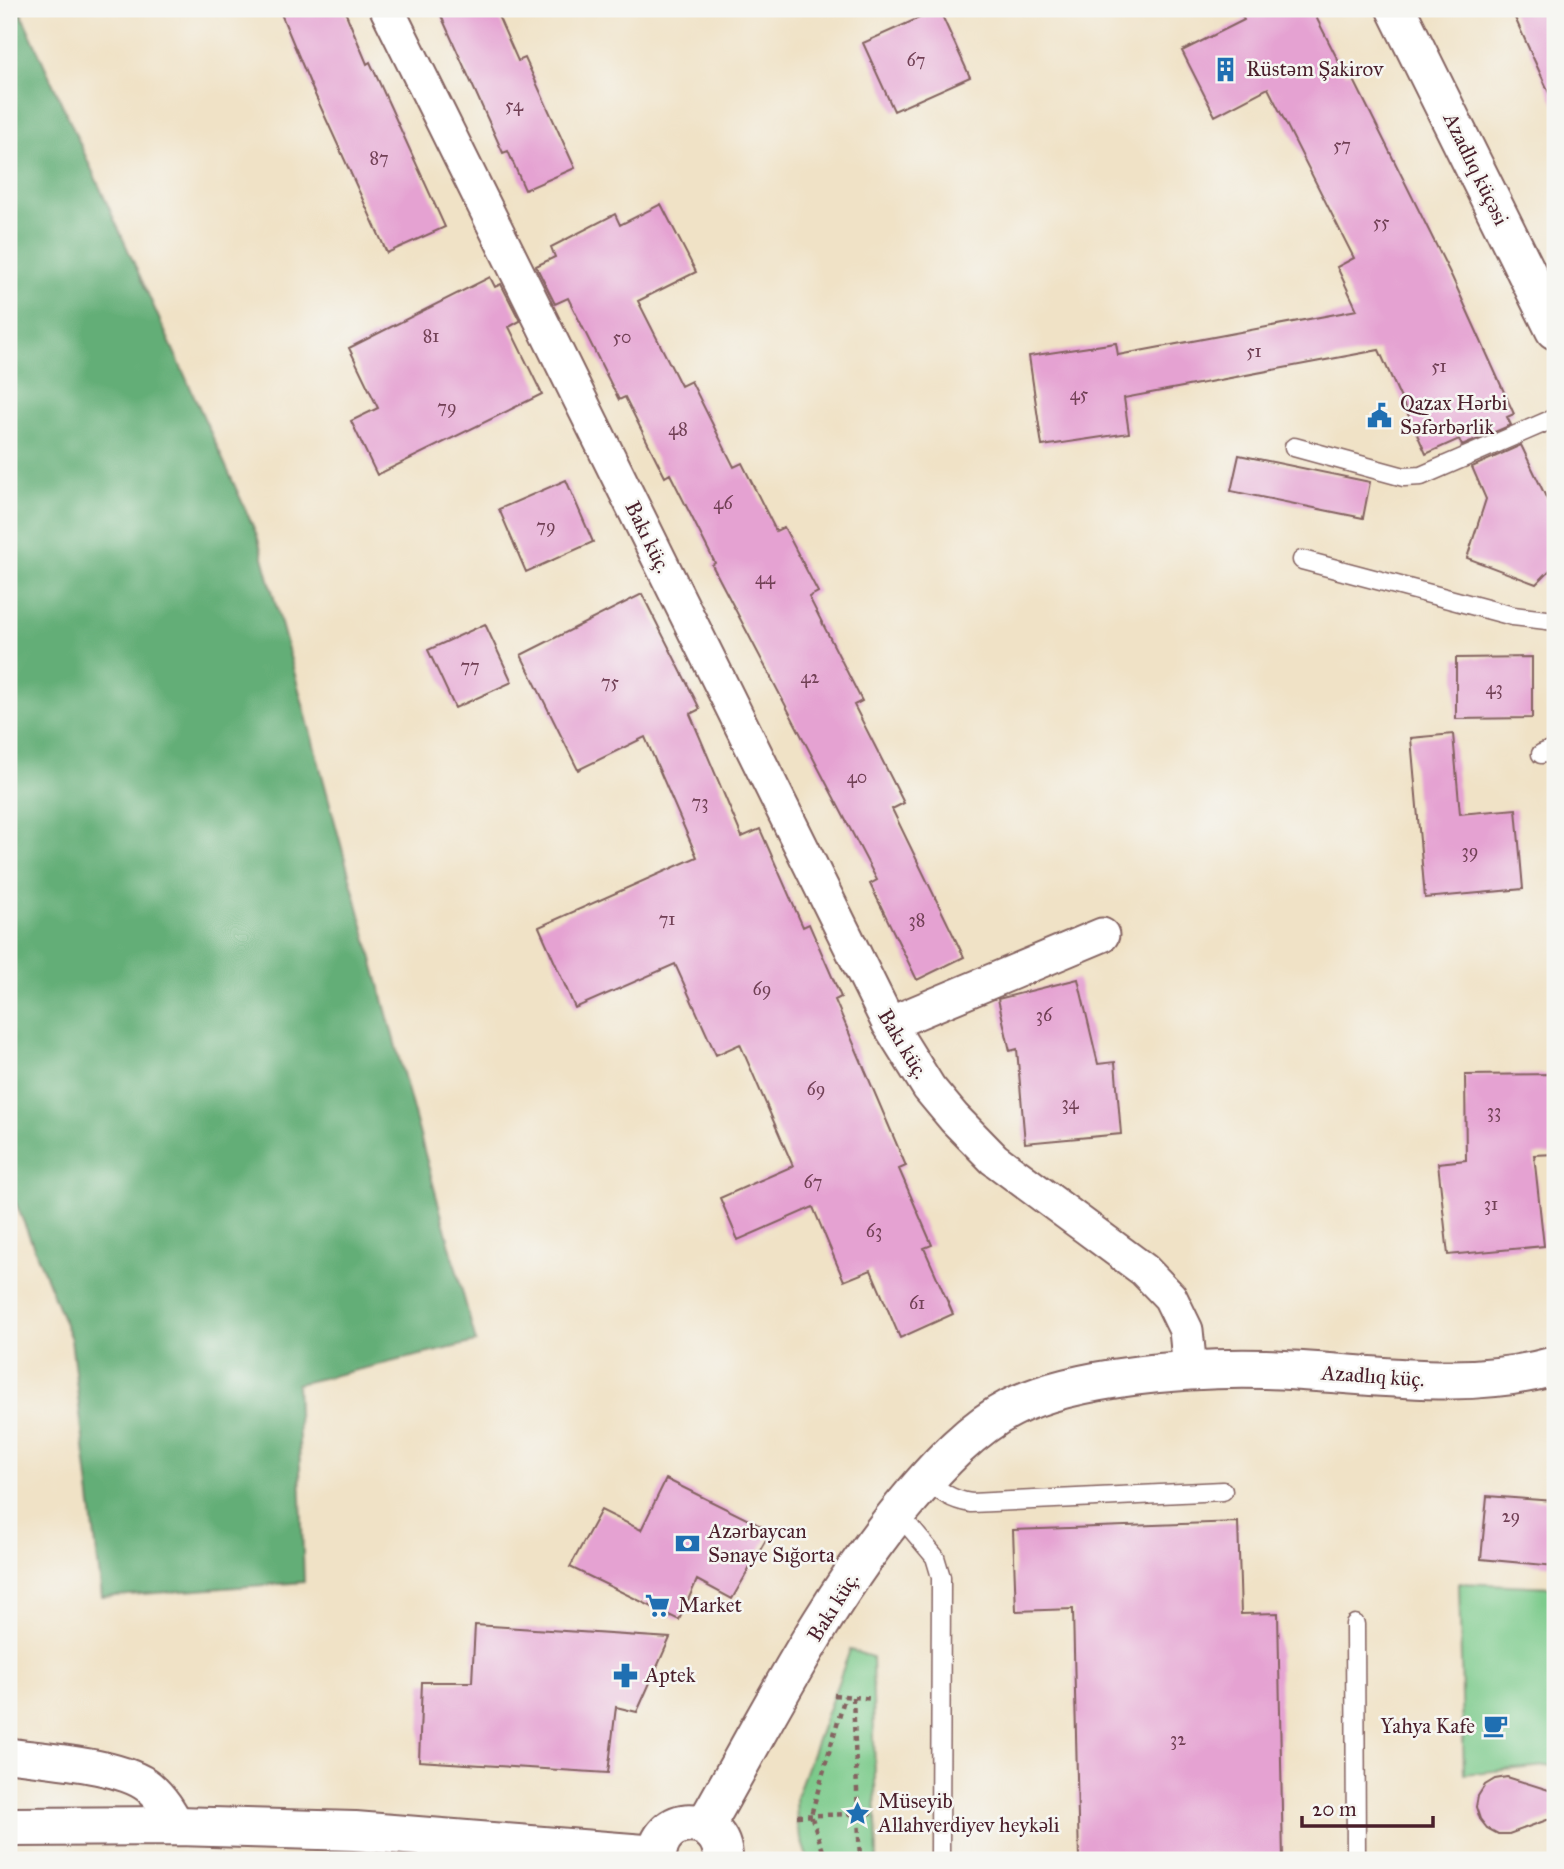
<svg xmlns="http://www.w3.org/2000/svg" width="1564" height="1869" viewBox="0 0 1564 1869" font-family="'IM FELL Great Primer',serif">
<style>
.green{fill:#7bca8b;stroke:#62745b;stroke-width:2}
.forest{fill:#64ae77;stroke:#576651;stroke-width:2}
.building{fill:#e5a2d2}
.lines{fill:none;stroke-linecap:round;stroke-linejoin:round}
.lane-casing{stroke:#846361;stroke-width:21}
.street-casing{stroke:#846361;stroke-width:37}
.secondary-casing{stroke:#846361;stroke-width:42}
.path{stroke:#846361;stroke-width:4.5;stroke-dasharray:5 5;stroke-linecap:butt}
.lane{stroke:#fff;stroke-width:18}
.street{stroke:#fff;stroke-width:33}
.secondary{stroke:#fff;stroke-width:38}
.labels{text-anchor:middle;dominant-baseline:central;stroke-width:5;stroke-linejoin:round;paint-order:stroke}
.number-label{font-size:18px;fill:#714055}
.poi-label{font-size:21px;fill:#4a1f2b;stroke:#f6f6f2;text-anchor:start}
.street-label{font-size:21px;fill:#4a1f2b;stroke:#f6f6f2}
</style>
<rect width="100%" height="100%" fill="#f6f6f2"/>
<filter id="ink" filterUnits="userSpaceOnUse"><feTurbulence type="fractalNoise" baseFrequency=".0143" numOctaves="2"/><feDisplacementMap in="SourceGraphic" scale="14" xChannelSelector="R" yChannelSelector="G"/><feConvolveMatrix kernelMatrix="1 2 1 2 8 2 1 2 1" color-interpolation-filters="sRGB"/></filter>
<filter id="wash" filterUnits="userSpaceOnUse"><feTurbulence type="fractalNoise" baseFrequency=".00686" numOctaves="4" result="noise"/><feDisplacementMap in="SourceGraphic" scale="28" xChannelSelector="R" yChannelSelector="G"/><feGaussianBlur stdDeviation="1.57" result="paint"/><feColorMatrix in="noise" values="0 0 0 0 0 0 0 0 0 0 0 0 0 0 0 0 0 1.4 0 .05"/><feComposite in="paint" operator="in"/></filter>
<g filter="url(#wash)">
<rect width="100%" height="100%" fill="#f0e2c6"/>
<path class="green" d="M1459,1583L1555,1587V1765L1464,1774Z
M850,1650L872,1657L877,1860H808L797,1827L796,1797Z"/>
<path class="forest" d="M9,9H19L257,535L476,1342L297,1384L304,1582L102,1597L71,1339L9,1186Z"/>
<g id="blocks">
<path class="building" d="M279,9H344L367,64L370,62L445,227L387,253L312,88Z
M438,9H495L518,61L525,58L575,168L525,190L508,151L503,153Z
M939,9L970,77L894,111L863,43Z
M1239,9H1312L1345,74L1350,72L1452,277L1514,414L1507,417L1511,425L1462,446L1459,439L1426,454L1379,350L1124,398L1129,433L1042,446L1029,356L1116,343L1118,355L1357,310L1337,267L1354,258L1268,88L1215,116L1182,51L1244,20Z
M1511,9H1555V106Z
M661,204L696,272L638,301L681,386L691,381L734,467L742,463L776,531L784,527L818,592L809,597L862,701L854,705L904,803L892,809L964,957L917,980L870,884L877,880L712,565L715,563L670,474L665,477L625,397L619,400L568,298L555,304L536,266L555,257L551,247L615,214L620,225Z
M490,277L495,287L501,284L520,321L509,327L542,394L377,475L351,421L378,408L349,348Z
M1521,445L1555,516V565L1536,584L1467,558L1486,499L1472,467Z
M1239,455L1370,482L1363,518L1231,491Z
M566,480L593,542L526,572L499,509Z
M642,594L700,709L690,714L742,837L760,829L803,927L809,924L841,997L835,1000L906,1166L899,1169L932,1245L924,1248L953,1314L900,1338L871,1270L844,1281L813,1207L738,1240L720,1198L793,1166L740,1044L716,1055L675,964L575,1008L539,927L697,857L645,737L578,770L521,655Z
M485,624L512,682L455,708L428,650Z
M1532,657V718L1456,719V658Z
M1453,734L1460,814L1516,809L1523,889L1425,898L1411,738Z
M1078,979L1098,1064L1115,1062L1121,1134L1025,1143L1017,1049L1010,1051L998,999Z
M1555,1074V1154L1534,1155L1544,1246L1448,1255L1438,1163L1466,1160L1465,1075Z
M666,1479L771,1531L732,1599L697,1580L679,1620L570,1567L601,1510L641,1530Z
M1487,1496L1555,1501V1566L1481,1559Z
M1238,1522L1241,1614L1278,1613L1283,1860H1079L1073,1609L1016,1611L1013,1530Z
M475,1625L670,1638L637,1712L616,1707L608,1773L419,1761L422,1682H472Z
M1507,1777L1555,1792V1817L1509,1834H1498L1487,1828L1480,1819L1476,1807L1478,1796L1485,1785L1495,1779Z"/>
</g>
</g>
<g filter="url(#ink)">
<use href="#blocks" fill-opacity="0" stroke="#846361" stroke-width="2"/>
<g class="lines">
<defs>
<path id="lane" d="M1294,447L1404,477L1421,476L1555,418
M1302,560L1513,616L1555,621
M1541,754L1555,748
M926,1479C941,1492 951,1500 971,1503L1223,1491
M898,1513L935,1557L941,1577L940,1860
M1355,1624L1356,1860"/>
<path id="street" d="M387,9L889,1024L929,1088L954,1118L994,1159L1144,1270L1170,1297L1186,1330L1190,1370
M889,1024L1102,935
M9,1755C44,1760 123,1765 149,1787C162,1798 170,1812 178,1826"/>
<path id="secondary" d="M1396,9L1555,330
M705,1826C769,1714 827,1596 911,1497C939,1464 972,1428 1011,1408C1073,1376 1195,1367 1265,1369C1363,1372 1459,1393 1555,1366
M9,1827L178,1826L355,1831L657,1855
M657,1860C656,1811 724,1811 723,1860"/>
</defs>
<use href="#lane" class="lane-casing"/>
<use href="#street" class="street-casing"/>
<use href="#secondary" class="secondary-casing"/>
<path class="path" d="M834,1695L873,1699
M853,1697L860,1860
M797,1816L875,1813
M826,1860L811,1815L845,1696"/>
<use href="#lane" class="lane"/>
<use href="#street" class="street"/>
<use href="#secondary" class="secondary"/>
</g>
</g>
<defs>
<symbol id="building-bare" viewBox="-9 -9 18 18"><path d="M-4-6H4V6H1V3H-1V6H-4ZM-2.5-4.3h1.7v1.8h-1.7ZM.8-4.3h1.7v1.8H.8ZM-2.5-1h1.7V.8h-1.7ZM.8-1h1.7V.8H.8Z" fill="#1f6fb2" stroke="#f6f6f2" stroke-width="2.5" paint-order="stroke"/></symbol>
<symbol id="civic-bare" viewBox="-9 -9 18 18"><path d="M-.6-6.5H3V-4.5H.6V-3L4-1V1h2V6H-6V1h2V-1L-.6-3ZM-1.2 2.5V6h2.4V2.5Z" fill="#1f6fb2" stroke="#f6f6f2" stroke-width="2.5" paint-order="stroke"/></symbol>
<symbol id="bank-bare" viewBox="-9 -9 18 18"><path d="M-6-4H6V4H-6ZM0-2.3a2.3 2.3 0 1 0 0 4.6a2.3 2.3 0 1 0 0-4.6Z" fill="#1f6fb2" stroke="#f6f6f2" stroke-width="2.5" paint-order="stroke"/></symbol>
<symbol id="supermarket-bare" viewBox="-9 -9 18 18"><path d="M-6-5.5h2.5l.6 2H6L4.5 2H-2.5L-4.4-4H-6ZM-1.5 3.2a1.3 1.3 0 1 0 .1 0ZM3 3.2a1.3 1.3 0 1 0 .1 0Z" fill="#1f6fb2" stroke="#f6f6f2" stroke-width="2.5" paint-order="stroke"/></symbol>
<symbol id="pharmacy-bare" viewBox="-9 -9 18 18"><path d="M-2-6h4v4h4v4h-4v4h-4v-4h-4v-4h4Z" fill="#1f6fb2" stroke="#f6f6f2" stroke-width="2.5" paint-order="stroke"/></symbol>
<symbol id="cafe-bare" viewBox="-9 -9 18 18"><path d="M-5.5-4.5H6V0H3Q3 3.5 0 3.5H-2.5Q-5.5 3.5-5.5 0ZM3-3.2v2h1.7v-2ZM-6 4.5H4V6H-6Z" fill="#1f6fb2" stroke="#f6f6f2" stroke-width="2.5" paint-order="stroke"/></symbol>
<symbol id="sight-bare" viewBox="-9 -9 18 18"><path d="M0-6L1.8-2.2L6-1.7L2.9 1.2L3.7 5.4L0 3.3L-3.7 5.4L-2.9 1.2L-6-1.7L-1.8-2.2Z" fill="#1f6fb2" stroke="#f6f6f2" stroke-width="2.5" paint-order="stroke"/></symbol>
</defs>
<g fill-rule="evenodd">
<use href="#building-bare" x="1208" y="52" width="35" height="35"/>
<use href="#civic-bare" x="1362" y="398" width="35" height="35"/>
<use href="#bank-bare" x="670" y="1526" width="35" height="35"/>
<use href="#supermarket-bare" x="640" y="1588" width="35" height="35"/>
<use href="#pharmacy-bare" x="608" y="1658" width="35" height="35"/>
<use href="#cafe-bare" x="1478" y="1708" width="35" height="35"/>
<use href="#sight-bare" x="840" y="1796" width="35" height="35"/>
</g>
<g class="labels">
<g class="number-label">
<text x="916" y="60">67</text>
<text x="514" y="105">54</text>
<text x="1342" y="145">57</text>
<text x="379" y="158">87</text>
<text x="1381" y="222">55</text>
<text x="431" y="336">81</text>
<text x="622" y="337">50</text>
<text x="1254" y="351">51</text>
<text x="1439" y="366">51</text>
<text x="1079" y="394">45</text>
<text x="447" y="407">79</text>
<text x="678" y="429">48</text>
<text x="723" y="503">46</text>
<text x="546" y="526">79</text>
<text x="765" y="578">44</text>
<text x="470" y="666">77</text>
<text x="810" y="677">42</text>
<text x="610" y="682">75</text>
<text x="1494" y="688">43</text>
<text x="857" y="777">40</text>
<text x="700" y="802">73</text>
<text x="1470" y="851">39</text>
<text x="667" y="919">71</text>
<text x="917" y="920">38</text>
<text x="762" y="989">69</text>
<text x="1044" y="1015">36</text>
<text x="816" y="1089">69</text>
<text x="1070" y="1103">34</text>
<text x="1494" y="1111">33</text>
<text x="813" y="1182">67</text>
<text x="1491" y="1204">31</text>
<text x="874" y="1231">63</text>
<text x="917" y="1303">61</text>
<text x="1511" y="1516">29</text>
<text x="1178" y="1739">32</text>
</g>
<g class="poi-label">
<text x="1246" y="69">Rüstəm Şakirov</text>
<text x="1400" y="403">Qazax Hərbi<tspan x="1400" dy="24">Səfərbərlik</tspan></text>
<text x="708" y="1531">Azərbaycan<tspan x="708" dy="24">Sənaye Sığorta</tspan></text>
<text x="678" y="1605">Market</text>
<text x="645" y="1675">Aptek</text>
<text x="1475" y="1726" text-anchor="end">Yahya Kafe</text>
<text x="878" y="1801">Müseyib<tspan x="878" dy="24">Allahverdiyev heykəli</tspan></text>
</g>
<g class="street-label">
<text transform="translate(1476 169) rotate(64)">Azadlıq küçəsi</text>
<text transform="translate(648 537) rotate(64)">Bakı küç.</text>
<text transform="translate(903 1044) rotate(59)">Bakı küç.</text>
<text transform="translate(1373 1376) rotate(4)">Azadlıq küç.</text>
<text transform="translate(833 1607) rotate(-58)">Bakı küç.</text>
</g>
</g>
<rect width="1564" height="1869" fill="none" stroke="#f6f6f2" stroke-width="35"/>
<path d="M1302 1816v10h131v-10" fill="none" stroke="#4a1f2b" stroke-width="3.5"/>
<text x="1312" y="1816" font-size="21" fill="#4a1f2b" stroke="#f6f6f2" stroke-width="5" paint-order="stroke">20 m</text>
</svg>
